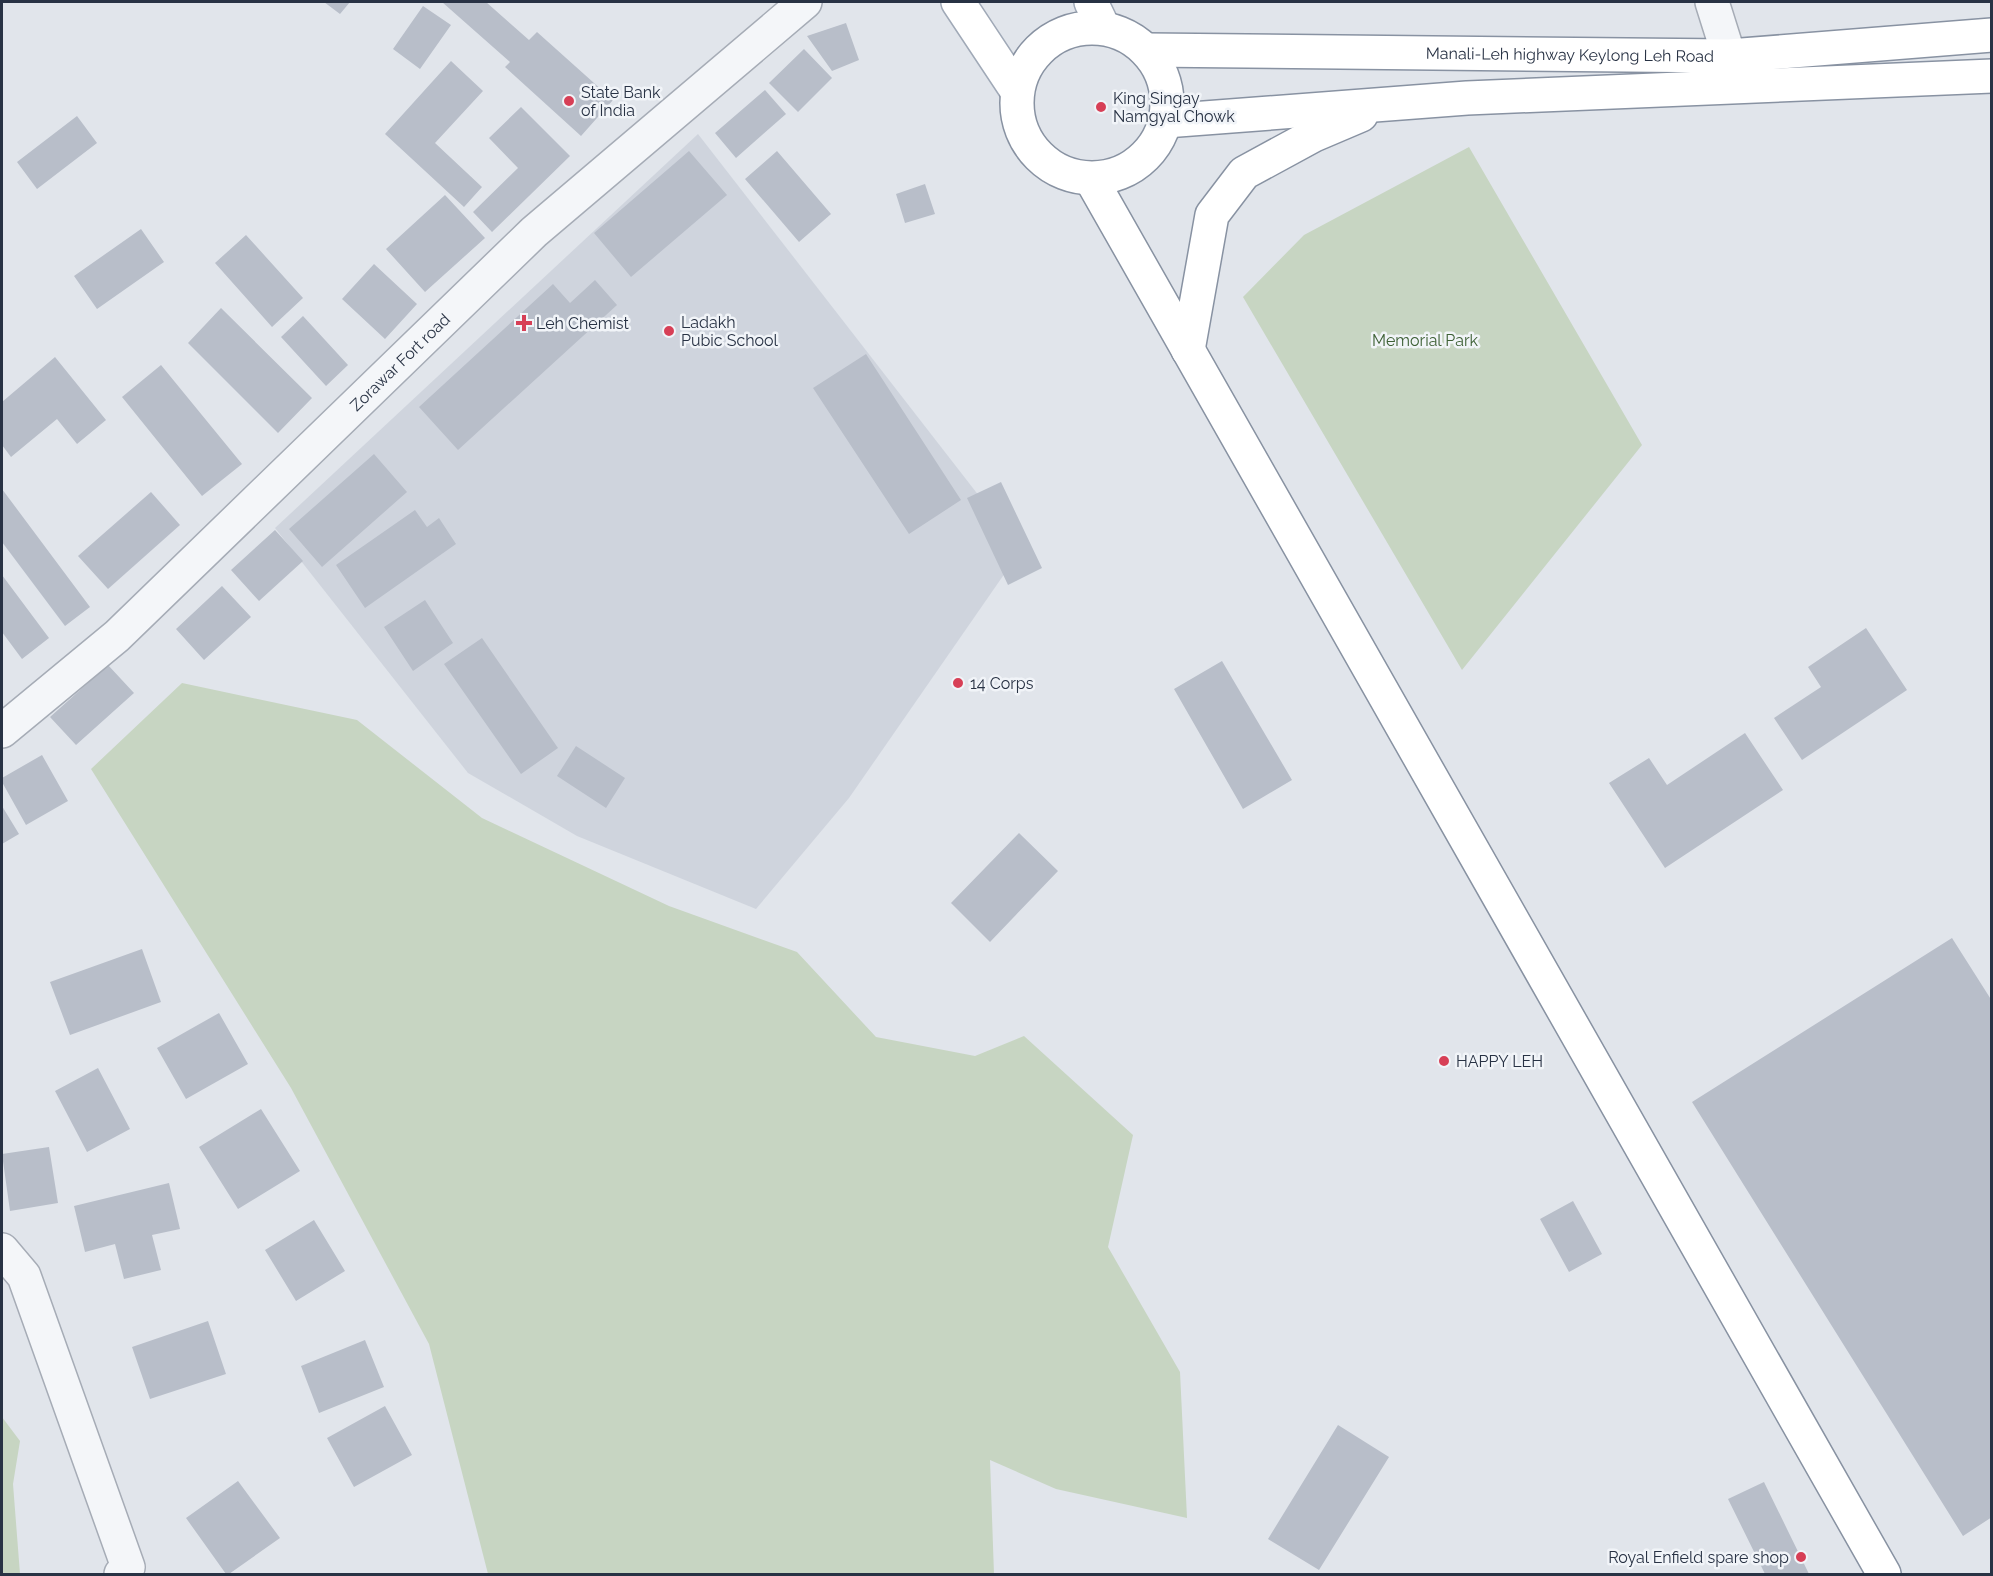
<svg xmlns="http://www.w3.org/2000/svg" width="1993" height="1576" viewBox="0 0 1993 1576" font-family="Raleway,sans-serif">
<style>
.built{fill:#cfd4dd}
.green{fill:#c7d5c2}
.building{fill:#b8bec9}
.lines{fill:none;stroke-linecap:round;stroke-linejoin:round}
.minor-casing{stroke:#a6acb6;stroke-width:36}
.major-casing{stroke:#a0a9b7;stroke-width:36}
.highway-casing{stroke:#8892a2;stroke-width:36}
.minor{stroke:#f4f6f9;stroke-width:33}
.major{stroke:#fff;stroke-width:33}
.highway{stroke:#fff;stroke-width:33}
.poi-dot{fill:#d73f56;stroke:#f1f4f8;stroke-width:2}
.labels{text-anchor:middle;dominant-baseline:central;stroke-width:5;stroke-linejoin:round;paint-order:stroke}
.street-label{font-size:16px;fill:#283244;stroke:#f1f4f8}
.poi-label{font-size:16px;fill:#283244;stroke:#f1f4f8;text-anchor:start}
.park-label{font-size:16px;fill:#3d6035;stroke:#f1f4f8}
</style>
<rect width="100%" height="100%" fill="#e1e5eb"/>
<path class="built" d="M698,134L1021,550L849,798L756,909L577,836L468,773L275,528Z"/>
<path class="green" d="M1469,147L1642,445L1462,670L1243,297L1304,235Z
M182,683L357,720L482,818L669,906L797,952L876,1037L975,1056L1024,1036L1133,1135L1108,1247L1180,1372L1187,1518L1056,1489L990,1460L994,1574H488L429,1344L291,1088L91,769Z
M2,1417L20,1441L13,1484L20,1574H2Z"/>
<path class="building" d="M324,2H350L340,14Z
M442,2H486L529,40L537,32L613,100L581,136L505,67L510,62Z
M423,6L451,25L420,69L393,49Z
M846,23L859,60L832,71L807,36Z
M804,49L832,78L798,112L769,83Z
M451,61L483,91L435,143L482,187L464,207L385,134Z
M765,90L786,114L736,158L715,133Z
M521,107L570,156L492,232L473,212L518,168L489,138Z
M77,116L97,143L37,189L17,162Z
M689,151L727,195L631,277L594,233Z
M777,151L831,214L799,242L745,179Z
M925,184L935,214L905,223L896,194Z
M445,195L485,238L425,292L386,249Z
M141,229L164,262L97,309L74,276Z
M246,235L303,298L272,327L215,263Z
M374,264L417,304L385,339L342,299Z
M595,280L617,305L458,450L419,407L553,284L570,303Z
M221,308L312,398L278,433L188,343Z
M303,316L348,365L326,386L281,337Z
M866,354L961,500L909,534L813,388Z
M55,357L106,420L77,444L57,419L11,457L2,445V402Z
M161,365L242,464L202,496L122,397Z
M374,454L407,492L322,567L289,529Z
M1001,482L1042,568L1008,585L967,498Z
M2,489L90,607L65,626L2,542Z
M151,492L180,525L108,589L78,556Z
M415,510L427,527L439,518L456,544L365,608L336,565Z
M275,530L303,561L259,601L231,570Z
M2,575L49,638L22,659L2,632Z
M222,586L251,617L204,660L176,629Z
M425,600L453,643L413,671L384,627Z
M1866,628L1907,690L1802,760L1774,718L1821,687L1808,667Z
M482,638L558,748L521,774L444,664Z
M1222,661L1292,780L1243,809L1174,689Z
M108,665L134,693L76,745L50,717Z
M1745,733L1783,790L1665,868L1609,783L1649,758L1667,785Z
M576,746L625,778L606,808L557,776Z
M42,755L68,801L26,825L2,782V778Z
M2,806L19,834L2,844Z
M1019,833L1058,871L990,942L951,903Z
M1952,938L1992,1001V1517L1963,1536L1692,1102Z
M142,949L161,1002L70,1035L50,982Z
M219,1013L248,1064L186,1099L157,1048Z
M98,1068L130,1129L87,1152L55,1091Z
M261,1109L300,1171L238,1209L199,1147Z
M49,1147L58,1203L10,1211L2,1154Z
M169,1183L180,1229L152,1235L161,1270L124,1279L115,1244L85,1252L74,1206Z
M1573,1201L1602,1254L1569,1272L1540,1219Z
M314,1220L345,1271L296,1301L265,1250Z
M208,1321L226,1374L150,1399L132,1347Z
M365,1340L384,1387L319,1413L301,1366Z
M385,1406L412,1455L354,1487L327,1438Z
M1338,1425L1389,1457L1319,1570L1268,1539Z
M238,1481L280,1538L229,1574H226L186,1518Z
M1764,1482L1809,1574H1765L1728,1499Z"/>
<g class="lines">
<defs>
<g id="minor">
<path d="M1712,2L1729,56"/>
<path id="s1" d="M2,731L117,636L534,232L805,2"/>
<path d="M2,1250L24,1276L128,1567L121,1574"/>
</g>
<path id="major" d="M958,2L1017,91
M1091,2L1103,27"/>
<g id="highway">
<circle cx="1092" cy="103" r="75"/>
<path id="s2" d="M1147,50L1729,56L1992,35"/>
<path d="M1165,121L1467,98L1992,76"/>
<path d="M1091,179L1884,1574"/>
<path d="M1188,350L1212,215L1244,173L1314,135L1361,115"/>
</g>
</defs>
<use href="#minor" class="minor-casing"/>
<use href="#major" class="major-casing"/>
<use href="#highway" class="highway-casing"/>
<use href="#minor" class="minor"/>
<use href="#major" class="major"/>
<use href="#highway" class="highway"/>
</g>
<g class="poi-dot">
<circle cx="569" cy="101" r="6"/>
<circle cx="1101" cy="107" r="6"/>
<path d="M521 314h6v6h6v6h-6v6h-6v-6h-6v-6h6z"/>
<circle cx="669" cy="331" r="6"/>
<circle cx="958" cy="683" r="6"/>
<circle cx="1444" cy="1061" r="6"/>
<circle cx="1801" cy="1557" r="6"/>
</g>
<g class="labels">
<g class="street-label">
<text stroke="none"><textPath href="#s2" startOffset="423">Manali-Leh highway Keylong Leh Road</textPath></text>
<text stroke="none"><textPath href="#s1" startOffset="543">Zorawar Fort road</textPath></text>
</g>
<g class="poi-label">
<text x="581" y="92">State Bank<tspan x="581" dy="18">of India</tspan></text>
<text x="1113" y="98">King Singay<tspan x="1113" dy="18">Namgyal Chowk</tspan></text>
<text x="681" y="322">Ladakh<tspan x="681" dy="18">Pubic School</tspan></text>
<text x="536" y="323">Leh Chemist</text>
<text x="970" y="683">14 Corps</text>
<text x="1456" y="1061">HAPPY LEH</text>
<text x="1789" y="1557" text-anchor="end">Royal Enfield spare shop</text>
</g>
<g class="park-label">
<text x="1425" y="340">Memorial Park</text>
</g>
</g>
<rect width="1993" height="1576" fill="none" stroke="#283244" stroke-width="6"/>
</svg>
